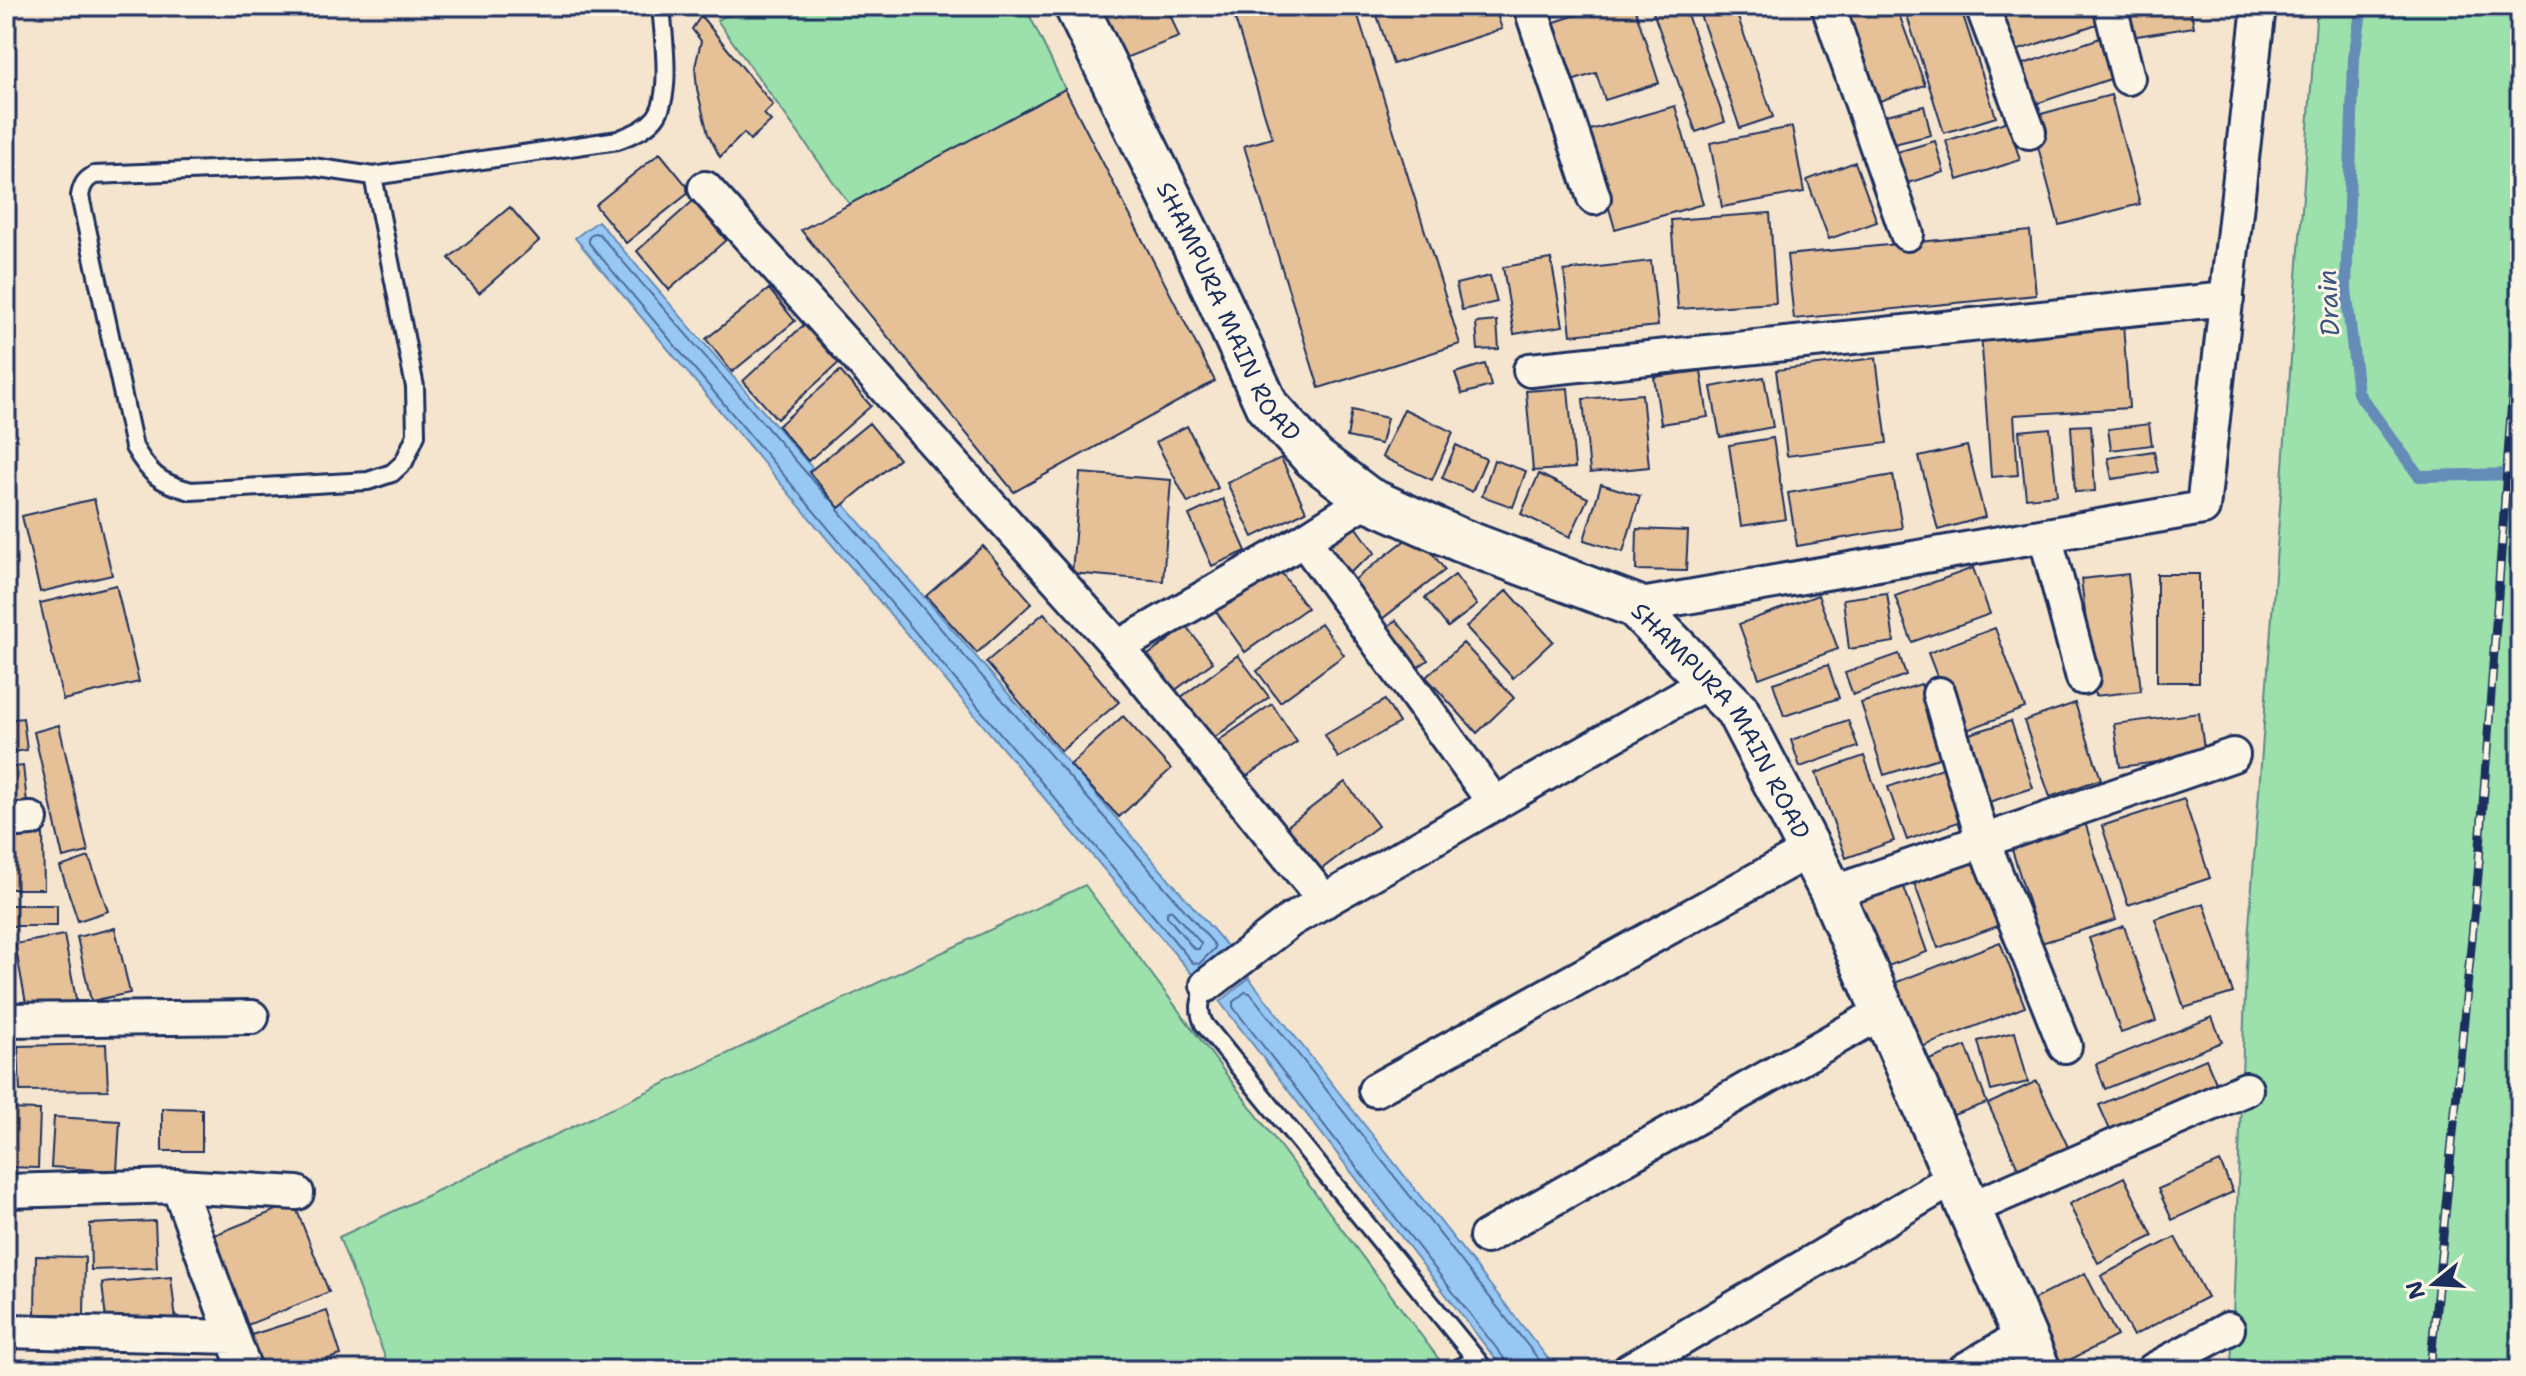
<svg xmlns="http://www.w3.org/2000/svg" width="2526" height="1376" viewBox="0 0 2526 1376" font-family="'Shantell Sans',sans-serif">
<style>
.green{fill:#9ce0ac;stroke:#5c8885;stroke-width:2}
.water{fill:#97c8f3;stroke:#658bb7;stroke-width:2}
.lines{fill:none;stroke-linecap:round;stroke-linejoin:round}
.shore{stroke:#4d6c9a;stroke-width:2}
.stream{stroke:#658bb7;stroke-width:12}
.building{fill:#e6c197;stroke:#1b2f5e;stroke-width:2}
.service-casing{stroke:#1b2f5e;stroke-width:22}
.minor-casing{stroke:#1b2f5e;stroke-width:38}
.tertiary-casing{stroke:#1b2f5e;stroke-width:48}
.service{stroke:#fcf5e5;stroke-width:16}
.minor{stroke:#fcf5e5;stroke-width:32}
.tertiary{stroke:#fcf5e5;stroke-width:42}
.rail-casing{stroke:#1b2f5e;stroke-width:9}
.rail{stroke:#fcf5e5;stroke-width:6;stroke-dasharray:18;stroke-linecap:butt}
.labels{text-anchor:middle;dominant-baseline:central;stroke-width:6;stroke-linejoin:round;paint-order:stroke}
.street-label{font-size:24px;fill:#1b2f5e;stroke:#fcf5e5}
.water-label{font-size:26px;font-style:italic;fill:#3a5583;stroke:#fcf5e5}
</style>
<rect width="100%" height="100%" fill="#f5e5ce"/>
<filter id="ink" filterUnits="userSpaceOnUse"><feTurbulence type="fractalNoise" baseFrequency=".0125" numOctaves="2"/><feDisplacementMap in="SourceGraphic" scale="16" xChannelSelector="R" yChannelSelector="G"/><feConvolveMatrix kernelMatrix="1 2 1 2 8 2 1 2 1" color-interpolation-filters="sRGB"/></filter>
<g filter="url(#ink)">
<path class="green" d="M748,6H1025L1065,89L850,205L717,20Z
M2317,6H2520V1370H2231L2246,967Z
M1085,885L1447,1370H390L339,1237Z"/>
<path class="water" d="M598,221L1228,947L1195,978L575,238Z
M1249,978L1557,1370H1504L1220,1002Z"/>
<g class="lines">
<path class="shore" d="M829,499L599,234L595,233L589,237V243L1193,963L1199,964L1215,948L1214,944L838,510
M1171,910L1201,943L1199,949H1194L1167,916V912Z
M1509,1370L1507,1362L1233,1007V1002L1245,992L1250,993L1547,1370"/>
<path class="stream" d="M2362,6L2354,58L2346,289L2358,393L2419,476L2520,474"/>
</g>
<path class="building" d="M1098,6H1167L1179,37L1120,60Z
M1231,6H1355L1460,344L1319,388L1244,146L1272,138Z
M1374,6H1494L1502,29L1393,64Z
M1544,6H1581L1547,16Z
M1603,6H1634L1659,83L1605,100L1596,73L1572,81L1552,23Z
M1651,6H1684L1725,122L1696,132Z
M1697,6H1734L1773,117L1740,128Z
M1845,6H1896L1925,85L1880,101Z
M1904,6H1960L1996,117L1944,133Z
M1988,6H2095L2100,23L2004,55Z
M2118,6H2190L2194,27L2124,38Z
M701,16L773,105L764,114L771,121L750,140L744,133L720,157L708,134L697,89L695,67L701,41L692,29Z
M2103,37L2116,77L2023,108L2009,69Z
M1065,89L1215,381L1014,492L801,230Z
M2111,95L2140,204L2059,225L2030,117Z
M1675,106L1703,204L1615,229L1587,131Z
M1924,106L1931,135L1894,144L1886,115Z
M2008,121L2020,160L1958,180L1946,141Z
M1792,127L1804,192L1722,207L1710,143Z
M1935,141L1944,172L1904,184L1894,153Z
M660,153L691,191L626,243L595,205Z
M1855,162L1877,222L1829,239L1807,180Z
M693,201L726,240L669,290L637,251Z
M510,207L539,241L479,293L449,258Z
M1770,213L1776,303L1678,309L1671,220Z
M2030,231L2036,295L1794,319L1787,255Z
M1551,259L1563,326L1514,334L1503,267Z
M1651,261L1658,326L1571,335L1564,271Z
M1490,276L1497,302L1462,310L1456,284Z
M769,289L795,321L732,372L706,339Z
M1497,321L1499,349L1478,350L1476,323Z
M807,322L842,360L777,419L743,381Z
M2123,323L2129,408L2014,415L2018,475L1991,477L1981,333Z
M1876,358L1887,443L1787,456L1776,370Z
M1485,364L1491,386L1462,394L1455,373Z
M840,371L871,406L808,461L778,426Z
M1701,371L1708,417L1661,424L1654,377Z
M1764,377L1773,427L1720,437L1711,387Z
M1568,388L1575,468L1533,471L1526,391Z
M1642,394L1649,467L1590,473L1583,399Z
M1404,409L1453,432L1432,480L1382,457Z
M1352,410L1387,418L1381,444L1347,437Z
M869,423L899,459L839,508L809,472Z
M2149,424L2152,445L2111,450L2108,429Z
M2091,425L2095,491L2075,492L2071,426Z
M1187,426L1218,488L1188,503L1156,442Z
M2050,428L2057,495L2026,498L2019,431Z
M1773,438L1786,519L1741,526L1729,445Z
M1456,445L1486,459L1472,492L1442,478Z
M1967,446L1985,517L1938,530L1919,457Z
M2154,451L2158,472L2112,479L2108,458Z
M1281,458L1306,511L1253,537L1227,483Z
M1494,460L1526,471L1513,507L1482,496Z
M1080,473L1171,480L1163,581L1072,573Z
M1539,474L1588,498L1570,537L1521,514Z
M1893,475L1902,528L1797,546L1788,493Z
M1601,484L1640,496L1623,552L1584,540Z
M94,499L112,575L40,592L22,516Z
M1223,499L1246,551L1212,566L1189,515Z
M1355,525L1375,553L1337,582L1317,554Z
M1637,529L1688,531L1686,571L1636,570Z
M1416,532L1445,570L1373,626L1344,588Z
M983,546L1032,603L977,653L926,596Z
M1276,565L1307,608L1245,652L1215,610Z
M1973,568L1990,614L1912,642L1895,596Z
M2128,574L2141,691L2095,696L2081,579Z
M2157,574H2199V682H2157Z
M1455,575L1477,605L1448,627L1425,598Z
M116,585L139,682L63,700L40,603Z
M1507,590L1553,641L1513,678L1466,627Z
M1887,593L1894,642L1849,649L1843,599Z
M1818,595L1838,649L1759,678L1739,624Z
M1044,613L1119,702L1061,751L986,662Z
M1396,620L1428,660L1410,673L1379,634Z
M1321,623L1344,655L1280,702L1257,671Z
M1187,627L1213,662L1174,691L1148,655Z
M1995,628L2025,708L1959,733L1928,653Z
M1463,643L1514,698L1477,733L1426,677Z
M1899,654L1906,675L1853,695L1845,673Z
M1238,655L1269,697L1211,740L1180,698Z
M1828,665L1839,698L1784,716L1773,683Z
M1921,684L1945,756L1884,775L1861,703Z
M1385,700L1399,723L1338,758L1325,735Z
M2075,703L2101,779L2050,797L2024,721Z
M1272,704L1297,742L1244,778L1218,741Z
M2199,713L2205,756L2120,767L2114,724Z
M1123,716L1171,769L1119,817L1070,765Z
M23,718L27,750L6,753V720Z
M1848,720L1858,747L1800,767L1791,740Z
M2011,721L2033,788L1989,802L1966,735Z
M59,725L88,852L63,858L34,732Z
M1864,756L1894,841L1846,858L1816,773Z
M1954,764L1973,817L1907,840L1888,787Z
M23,766L27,803L6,804V768Z
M1345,782L1378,826L1315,874L1282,830Z
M2184,799L2210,878L2128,905L2102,826Z
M2082,813L2116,920L2041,943L2008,837Z
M43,834L44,889H6V835Z
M1984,852L2009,922L1938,948L1912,877Z
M89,857L108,911L78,921L60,867Z
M1900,876L1927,952L1874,971L1847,895Z
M2204,903L2233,993L2184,1008L2155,919Z
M6,905H57V926H6Z
M2124,926L2156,1021L2121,1033L2089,938Z
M115,928L130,993L91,1001L77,937Z
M64,935L77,1005L28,1014L15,944Z
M2000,942L2025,1007L1909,1052L1884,987Z
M6,944L13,945L9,1007L6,1006Z
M2212,1017L2222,1042L2105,1089L2096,1064Z
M2015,1032L2028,1082L1991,1091L1978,1041Z
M106,1044L108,1090L20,1091L18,1046Z
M1966,1046L1987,1103L1942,1119L1921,1063Z
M2206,1059L2220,1092L2114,1139L2099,1105Z
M2037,1081L2069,1149L2020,1172L1988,1104Z
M162,1108L202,1109V1151H162Z
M6,1109L40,1110L38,1168L6,1167Z
M54,1117L120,1121L117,1171L51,1167Z
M2220,1162L2233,1192L2172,1220L2158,1189Z
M2124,1177L2153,1236L2098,1263L2069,1204Z
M294,1203L329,1292L245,1326L209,1237Z
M155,1221L157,1268L91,1270L90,1224Z
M2175,1237L2207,1297L2133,1336L2101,1276Z
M36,1256L85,1257L84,1315L35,1314Z
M2085,1273L2117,1336L2050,1370L2017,1308Z
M171,1277L176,1321L107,1328L102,1283Z
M327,1311L341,1355L292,1370H258L248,1336Z"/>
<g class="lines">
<defs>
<path id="service" d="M373,176L415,387L416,435L404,462L392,473L368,481L191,491C160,483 150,475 134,447L80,196C82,185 85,180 94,175L306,166L373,176L618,140C632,134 645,130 655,118C673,97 663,33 661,6
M1207,985C1200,1000 1197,1009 1204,1024L1485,1370
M1454,1370L1477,1360"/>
<path id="minor" d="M1530,6L1594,198
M1828,6L1907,234
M1982,6L2029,132
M2110,6L2128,78
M705,188L1118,647L1325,901
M1530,370L2227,299
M2045,535L2083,678
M1304,540L1495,804
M1635,606L2203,508L2259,6
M1118,647L1304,540L1368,499
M1939,694L1983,841L2065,1046
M6,821L31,819
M1832,893L2233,755
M1207,985L1291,920L1709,681
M6,1020L252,1017
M1375,1090L1810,850
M178,1186L245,1370
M6,1191L178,1186L297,1193
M1969,1209L2246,1089
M1486,1237L1884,1011
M6,1331L233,1337
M1629,1370L1956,1177
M1964,1370L2024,1335
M2153,1370L2228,1329"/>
<g id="tertiary">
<path id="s1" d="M1076,6L1199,256L1267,406L1314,458L1368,499L1460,540L1635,606L1737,710L1832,893L2039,1370"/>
</g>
</defs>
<use href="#service" class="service-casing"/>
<use href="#minor" class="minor-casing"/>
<use href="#tertiary" class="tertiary-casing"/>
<use href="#service" class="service"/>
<use href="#minor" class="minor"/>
<use href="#tertiary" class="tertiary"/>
<defs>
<path id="rail" d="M2430,1370L2478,875L2520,288"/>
</defs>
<use href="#rail" class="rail-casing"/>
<use href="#rail" class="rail"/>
</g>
</g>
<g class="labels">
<g class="street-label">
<text stroke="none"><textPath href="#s1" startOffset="342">SHAMPURA MAIN ROAD</textPath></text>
<text stroke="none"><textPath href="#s1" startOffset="1014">SHAMPURA MAIN ROAD</textPath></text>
</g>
<g class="water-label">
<text transform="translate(2328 303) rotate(-93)">Drain</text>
</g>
</g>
<rect width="2526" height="1376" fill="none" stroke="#fcf5e5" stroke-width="32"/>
<rect x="16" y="16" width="2494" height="1344" fill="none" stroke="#1b2f5e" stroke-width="3" filter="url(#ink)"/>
<g transform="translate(2434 1284) rotate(252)" stroke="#fcf5e5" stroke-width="6" paint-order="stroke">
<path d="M0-6L14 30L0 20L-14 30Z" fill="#1b2f5e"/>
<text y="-12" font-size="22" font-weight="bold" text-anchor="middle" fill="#1b2f5e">N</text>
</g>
</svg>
